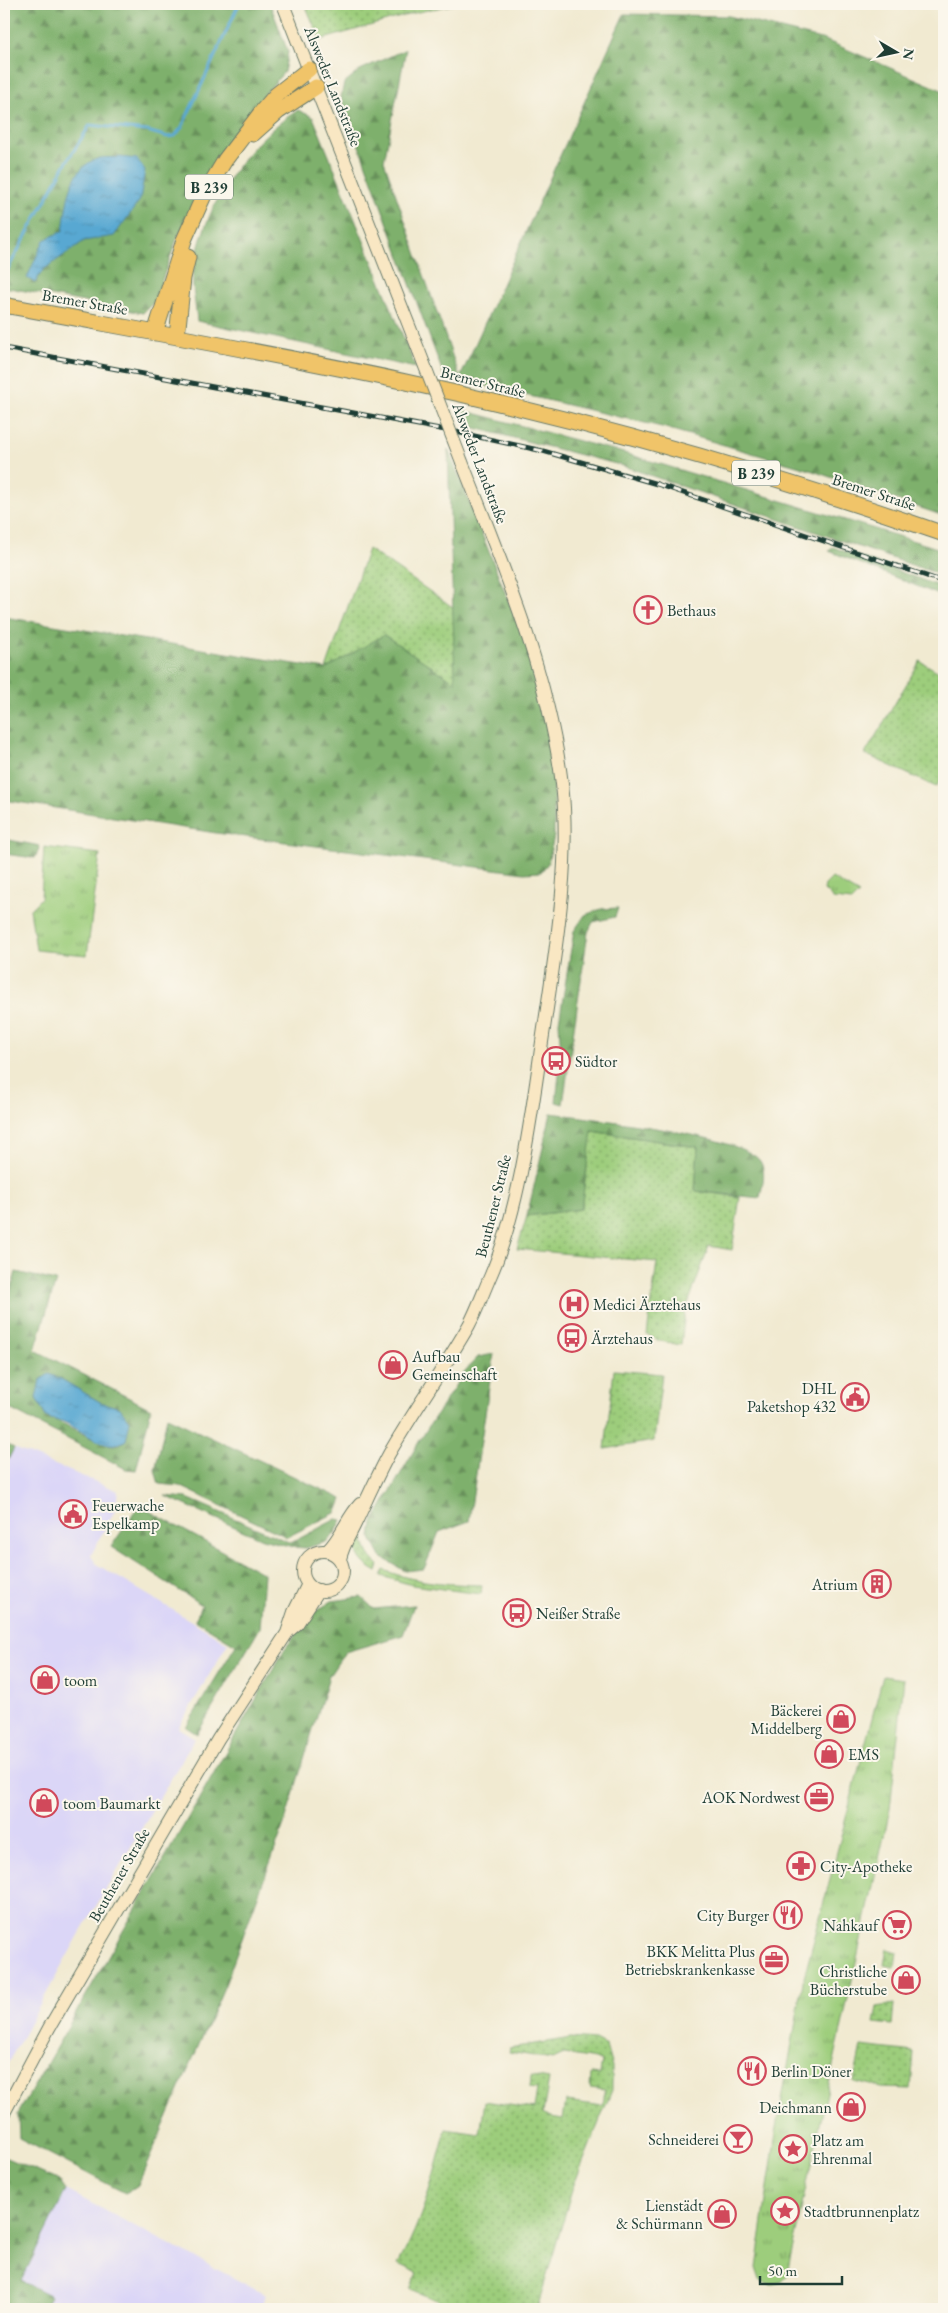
<svg xmlns="http://www.w3.org/2000/svg" width="948" height="2313" viewBox="0 0 948 2313" font-family="'EB Garamond',serif">
<style>
.built{fill:#dbd6f7}
.grass{fill:url(#grass-dots);stroke:#5e8558}
.forest{fill:url(#forest-firs);stroke:#4e7650;fill-rule:evenodd}
.park{fill:url(#park-tufts);stroke:#5e8558}
.water{fill:url(#water-ripples);stroke:#3c7283}
.lines{fill:none;stroke-linecap:round;stroke-linejoin:round}
.stream{stroke:#58a8d2;stroke-width:3}
.secondary-casing{stroke:#687a6b;stroke-width:14}
.primary-casing{stroke:#687a6b;stroke-width:17}
.secondary{stroke:#f9e7c3;stroke-width:12}
.primary{stroke:#f0c469;stroke-width:15}
.rail-casing{stroke:#1f3d34;stroke-width:5}
.rail{stroke:#fbf7ec;stroke-width:3;stroke-dasharray:9;stroke-linecap:butt}
.secondary-bridge-casing{stroke:#687a6b;stroke-width:14;stroke-linecap:butt}
.secondary-bridge{stroke:#f9e7c3;stroke-width:12}
.labels{text-anchor:middle;dominant-baseline:central;stroke-width:4;stroke-linejoin:round;paint-order:stroke}
.shield{fill:#fbf7ec;stroke:#61756b;stroke-width:1}
.shield-label{font-size:15px;font-weight:bold;fill:#1f3d34}
.street-label{font-size:16px;fill:#1f3d34;stroke:#fbf7ec}
.poi-label{font-size:16px;fill:#1f3d34;stroke:#fbf7ec;text-anchor:start}
</style>
<defs>
<pattern id="grass-dots" width="8" height="8" patternUnits="userSpaceOnUse" patternTransform="scale(1.25)"><rect width="8" height="8" fill="#9dcd7c"/><path d="M2 2h.1M6 6h.1" fill="none" stroke="#7fa866" stroke-width="1.8" stroke-linecap="round"/></pattern>
<pattern id="forest-firs" width="22" height="20" patternUnits="userSpaceOnUse" patternTransform="scale(1.25)"><rect width="22" height="20" fill="#7eb06c"/><path d="M5 1l3.5 6h-7zM16 11l3.5 6h-7z" fill="#67905a"/></pattern>
<pattern id="park-tufts" width="24" height="20" patternUnits="userSpaceOnUse" patternTransform="scale(1.25)"><rect width="24" height="20" fill="#9dcd7c"/><path d="M3 7l-1-3M5 7V3M7 7l1-3M15 17l-1-3M17 17v-4M19 17l1-3" fill="none" stroke="#7fa866"/></pattern>
<pattern id="water-ripples" width="26" height="14" patternUnits="userSpaceOnUse" patternTransform="scale(1.25)"><rect width="26" height="14" fill="#58a8d2"/><path d="M2 4q2-2 4 0t4 0M15 11q2-2 4 0t4 0" fill="none" stroke="#488aab"/></pattern>
</defs>
<rect width="100%" height="100%" fill="#fbf7ec"/>
<filter id="ink" filterUnits="userSpaceOnUse"><feTurbulence type="fractalNoise" baseFrequency=".02" numOctaves="2"/><feDisplacementMap in="SourceGraphic" scale="10" xChannelSelector="R" yChannelSelector="G"/><feConvolveMatrix kernelMatrix="1 2 1 2 8 2 1 2 1" color-interpolation-filters="sRGB"/></filter>
<filter id="wash" filterUnits="userSpaceOnUse"><feTurbulence type="fractalNoise" baseFrequency=".0096" numOctaves="4" result="noise"/><feDisplacementMap in="SourceGraphic" scale="20" xChannelSelector="R" yChannelSelector="G"/><feGaussianBlur stdDeviation="1.12" result="paint"/><feColorMatrix in="noise" values="0 0 0 0 0 0 0 0 0 0 0 0 0 0 0 0 0 1.4 0 .05"/><feComposite in="paint" operator="in"/></filter>
<g filter="url(#wash)">
<rect width="100%" height="100%" fill="#f1ead1"/>
<path class="built" d="M14,1448L118,1491L115,1510L91,1555L96,1564L228,1643L178,1728L195,1738L79,1935L4,2070V1468Z
M66,2190L266,2295L259,2309H44L50,2296L21,2281Z"/>
<path class="grass" d="M305,4H457L418,12L320,40Z
M368,549L454,608L456,683L384,635L326,669Z
M920,661L944,675V773L936,787L865,754Z
M591,1131L698,1147L695,1191L740,1197L732,1250L709,1246L685,1312L681,1345L660,1341L647,1335L657,1262L517,1249L527,1216L581,1209Z
M614,1370L662,1374L654,1441L605,1449Z
M360,1528L363,1531C364,1546 367,1555 379,1565L377,1572C357,1561 352,1550 360,1528Z
M384,1570C416,1583 448,1584 482,1585L481,1594L412,1585L381,1576Z
M887,1949L897,1952L895,1967L884,1965Z
M894,2004L892,2025L874,2023L877,2007Z
M571,2038L595,2040L606,2046L612,2067V2090L573,2187L537,2309H457L410,2289L418,2273L398,2264C422,2222 434,2176 446,2129L480,2134L485,2101L534,2109L537,2089L530,2088L531,2076L549,2079L543,2113L549,2117L563,2119L566,2101L603,2106L605,2090L590,2088L591,2074L600,2075L602,2060L564,2054L553,2059L509,2052L510,2048Z
M861,2046L914,2052L911,2089L882,2088L854,2081Z"/>
<path class="forest" d="M4,4H270L288,52L284,72L257,103L219,156L178,236L154,302L143,313L4,287Z
M624,14L729,16L825,40L944,91V516L807,469L662,427L444,376L341,97L344,83L360,70L406,49L384,161L460,378Z
M298,110L313,117L416,368L197,321C196,307 192,290 193,276C201,211 243,144 298,110Z
M462,410L624,453L944,550V576L620,465L467,426Z
M448,449L533,662L548,719L554,783V836L548,863L541,872L524,873L216,833L4,800V617L326,669L384,635L455,682Z
M833,547L944,588V597L829,551Z
M4,839L40,846L35,858L4,854Z
M618,908L615,917L593,922L588,932L563,1104L556,1102L561,1056L559,1022L574,931L585,915L601,909Z
M551,1113C587,1118 742,1135 760,1161C767,1172 762,1186 760,1198L695,1191L698,1147L592,1131L581,1209L527,1216Z
M16,1272L56,1281L35,1350L151,1409L136,1470L126,1469L4,1406V1316ZM49,1374L61,1379L100,1402L120,1408L126,1440C123,1442 120,1445 116,1445C99,1447 66,1422 46,1417L36,1398Z
M494,1354L469,1521L439,1532L424,1569L405,1571L381,1557L371,1538L373,1522L420,1440L464,1372L478,1357Z
M167,1417L342,1499L337,1512L287,1537L180,1486L159,1484L155,1470Z
M4,1443L14,1448L4,1468Z
M165,1496L187,1498L291,1543L336,1519L342,1520L335,1534L326,1542L306,1548L293,1547L262,1539Z
M145,1509L264,1574L260,1628L197,1734L186,1727L236,1645L195,1620L202,1605L111,1547L136,1510Z
M361,1597L374,1609L414,1605L403,1635L345,1652L329,1676L284,1825L225,1985L137,2187L125,2193L19,2138L18,2114L286,1647L313,1613L332,1601Z
M4,2157L60,2181L66,2190L21,2281L51,2296L44,2309H4Z"/>
<path class="park" d="M44,847L100,854L87,955L36,950L30,909L41,898Z
M832,878L859,894L852,901L833,899L824,890L825,885Z
M883,1676L904,1679L890,1809L787,2273C782,2285 770,2289 760,2280L756,2268L776,2133L803,1982Z"/>
<path class="water" d="M120,157L137,159L145,170L140,200L114,236L84,241L43,270L35,283L27,278L44,240L63,231C67,205 68,166 100,158C106,157 113,158 120,157Z
M49,1374L61,1379L100,1402L120,1408L130,1421L126,1440C104,1454 83,1429 61,1421C56,1420 51,1420 46,1417L36,1398L40,1380Z"/>
<g class="lines">
<path class="stream" d="M4,276L66,163L90,125L147,131L168,137L175,136L182,127L239,4"/>
</g>
</g>
<g filter="url(#ink)">
<g class="lines">
<defs>
<path id="secondary" d="M283,4L419,351
M328,1550C341,1537 347,1518 360,1504
M303 1571a20 20 0 1 1 40 0a20 20 0 1 1-40 0Z
M340,1559C343,1545 350,1535 356,1522C367,1499 377,1476 389,1454C414,1410 444,1369 469,1325C477,1310 483,1293 490,1277C518,1214 530,1125 540,1056C552,969 572,871 562,784C548,671 503,566 462,462
M290,1630L297,1624L319,1590
M4,2113L49,2028L218,1739L287,1633L294,1612L308,1584"/>
<path id="primary" d="M253,134L279,111L316,87
M4,305C138,330 272,353 406,382C588,421 768,473 944,534
M155,333L184,240L204,195L225,160L263,110L276,95L309,69
M177,337L183,278L188,257"/>
</defs>
<use href="#secondary" class="secondary-casing"/>
<use href="#primary" class="primary-casing"/>
<use href="#secondary" class="secondary"/>
<use href="#primary" class="primary"/>
<defs>
<path id="rail" d="M4,348L456,432L543,451L657,484L944,582"/>
</defs>
<use href="#rail" class="rail-casing"/>
<use href="#rail" class="rail"/>
<defs>
<path id="secondary-bridge" d="M419,351L462,462"/>
</defs>
<use href="#secondary-bridge" class="secondary-bridge-casing"/>
<use href="#secondary-bridge" class="secondary-bridge"/>
</g>
</g>
<defs>
<symbol id="church-ring" viewBox="-11 -11 22 22"><circle r="9.5" fill="#fbf7ec" stroke="#d1495b" stroke-width="1.5"/><path d="M-1.2-6h2.4v3.5h3.3v2.4h-3.3V6h-2.4V-.1h-3.3v-2.4h3.3Z" fill="#d1495b"/></symbol>
<symbol id="bus-ring" viewBox="-11 -11 22 22"><circle r="9.5" fill="#fbf7ec" stroke="#d1495b" stroke-width="1.5"/><path d="M-5-6H5V4H4V6H2V4H-2V6H-4V4H-5ZM-3.5-4V0h7V-4ZM-3.5 1.2v1.5H-2V1.2ZM2 1.2v1.5H3.5V1.2Z" fill="#d1495b"/></symbol>
<symbol id="hospital-ring" viewBox="-11 -11 22 22"><circle r="9.5" fill="#fbf7ec" stroke="#d1495b" stroke-width="1.5"/><path d="M-5-5h3v3.5h4V-5h3V5h-3V1.5h-4V5h-3Z" fill="#d1495b"/></symbol>
<symbol id="shop-ring" viewBox="-11 -11 22 22"><circle r="9.5" fill="#fbf7ec" stroke="#d1495b" stroke-width="1.5"/><path d="M-5-2.5h2.3a2.7 3.5 0 0 1 5.4 0H5L5.5 6h-11ZM-1.5-2.5h3a1.5 2.3 0 0 0-3 0Z" fill="#d1495b"/></symbol>
<symbol id="civic-ring" viewBox="-11 -11 22 22"><circle r="9.5" fill="#fbf7ec" stroke="#d1495b" stroke-width="1.5"/><path d="M-.6-6.5H3V-4.5H.6V-3L4-1V1h2V6H-6V1h2V-1L-.6-3ZM-1.2 2.5V6h2.4V2.5Z" fill="#d1495b"/></symbol>
<symbol id="building-ring" viewBox="-11 -11 22 22"><circle r="9.5" fill="#fbf7ec" stroke="#d1495b" stroke-width="1.5"/><path d="M-4-6H4V6H1V3H-1V6H-4ZM-2.5-4.3h1.7v1.8h-1.7ZM.8-4.3h1.7v1.8H.8ZM-2.5-1h1.7V.8h-1.7ZM.8-1h1.7V.8H.8Z" fill="#d1495b"/></symbol>
<symbol id="office-ring" viewBox="-11 -11 22 22"><circle r="9.5" fill="#fbf7ec" stroke="#d1495b" stroke-width="1.5"/><path d="M-6-3h4V-5.5h4V-3h4V5H-6ZM-1-4.5V-3h2v-1.5ZM-6 0V1H6V0Z" fill="#d1495b"/></symbol>
<symbol id="pharmacy-ring" viewBox="-11 -11 22 22"><circle r="9.5" fill="#fbf7ec" stroke="#d1495b" stroke-width="1.5"/><path d="M-2-6h4v4h4v4h-4v4h-4v-4h-4v-4h4Z" fill="#d1495b"/></symbol>
<symbol id="restaurant-ring" viewBox="-11 -11 22 22"><circle r="9.5" fill="#fbf7ec" stroke="#d1495b" stroke-width="1.5"/><path d="M-5-6h1v4h1v-4h1v4h1v-4h1v5L-1.5 .5V6h-2V.5L-5-1ZM5-6V6H3V1.5H1.5Q1.5-4 5-6Z" fill="#d1495b"/></symbol>
<symbol id="supermarket-ring" viewBox="-11 -11 22 22"><circle r="9.5" fill="#fbf7ec" stroke="#d1495b" stroke-width="1.5"/><path d="M-6-5.5h2.5l.6 2H6L4.5 2H-2.5L-4.4-4H-6ZM-1.5 3.2a1.3 1.3 0 1 0 .1 0ZM3 3.2a1.3 1.3 0 1 0 .1 0Z" fill="#d1495b"/></symbol>
<symbol id="bar-ring" viewBox="-11 -11 22 22"><circle r="9.5" fill="#fbf7ec" stroke="#d1495b" stroke-width="1.5"/><path d="M-6-5H6L.8 .8V4.5H3.5V6h-7V4.5H-.8V.8Z" fill="#d1495b"/></symbol>
<symbol id="sight-ring" viewBox="-11 -11 22 22"><circle r="9.5" fill="#fbf7ec" stroke="#d1495b" stroke-width="1.5"/><path d="M0-6L1.8-2.2L6-1.7L2.9 1.2L3.7 5.4L0 3.3L-3.7 5.4L-2.9 1.2L-6-1.7L-1.8-2.2Z" fill="#d1495b"/></symbol>
</defs>
<g fill-rule="evenodd">
<use href="#church-ring" x="632" y="594" width="32" height="32"/>
<use href="#bus-ring" x="540" y="1045" width="32" height="32"/>
<use href="#hospital-ring" x="558" y="1288" width="32" height="32"/>
<use href="#bus-ring" x="556" y="1322" width="32" height="32"/>
<use href="#shop-ring" x="377" y="1349" width="32" height="32"/>
<use href="#civic-ring" x="839" y="1381" width="32" height="32"/>
<use href="#civic-ring" x="57" y="1498" width="32" height="32"/>
<use href="#building-ring" x="861" y="1568" width="32" height="32"/>
<use href="#bus-ring" x="501" y="1597" width="32" height="32"/>
<use href="#shop-ring" x="29" y="1664" width="32" height="32"/>
<use href="#shop-ring" x="825" y="1703" width="32" height="32"/>
<use href="#shop-ring" x="813" y="1738" width="32" height="32"/>
<use href="#office-ring" x="803" y="1781" width="32" height="32"/>
<use href="#shop-ring" x="28" y="1787" width="32" height="32"/>
<use href="#pharmacy-ring" x="785" y="1850" width="32" height="32"/>
<use href="#restaurant-ring" x="772" y="1899" width="32" height="32"/>
<use href="#supermarket-ring" x="881" y="1909" width="32" height="32"/>
<use href="#office-ring" x="758" y="1944" width="32" height="32"/>
<use href="#shop-ring" x="890" y="1964" width="32" height="32"/>
<use href="#restaurant-ring" x="736" y="2055" width="32" height="32"/>
<use href="#shop-ring" x="835" y="2091" width="32" height="32"/>
<use href="#bar-ring" x="722" y="2123" width="32" height="32"/>
<use href="#sight-ring" x="777" y="2133" width="32" height="32"/>
<use href="#sight-ring" x="769" y="2195" width="32" height="32"/>
<use href="#shop-ring" x="706" y="2198" width="32" height="32"/>
</g>
<g class="labels">
<g class="shield">
<rect x="185" y="174.5" width="48" height="25" rx="4"/>
<rect x="732" y="460.5" width="48" height="25" rx="4"/>
</g>
<g class="shield-label">
<text x="209" y="187">B 239</text>
<text x="756" y="473">B 239</text>
</g>
<g class="street-label">
<text transform="translate(333 86) rotate(68)">Alsweder Landstraße</text>
<text transform="translate(85 302) rotate(10)">Bremer Straße</text>
<text transform="translate(483 382) rotate(14)">Bremer Straße</text>
<text transform="translate(480 463) rotate(69)">Alsweder Landstraße</text>
<text transform="translate(874 492) rotate(18)">Bremer Straße</text>
<text transform="translate(493 1206) rotate(-76)">Beuthener Straße</text>
<text transform="translate(119 1875) rotate(-60)">Beuthener Straße</text>
</g>
<g class="poi-label">
<text x="667" y="610">Bethaus</text>
<text x="575" y="1061">Südtor</text>
<text x="593" y="1304">Medici Ärztehaus</text>
<text x="591" y="1338">Ärztehaus</text>
<text x="412" y="1356">Aufbau<tspan x="412" dy="18">Gemeinschaft</tspan></text>
<text x="836" y="1388" text-anchor="end">DHL<tspan x="836" dy="18">Paketshop 432</tspan></text>
<text x="92" y="1505">Feuerwache<tspan x="92" dy="18">Espelkamp</tspan></text>
<text x="858" y="1584" text-anchor="end">Atrium</text>
<text x="536" y="1613">Neißer Straße</text>
<text x="64" y="1680">toom</text>
<text x="822" y="1710" text-anchor="end">Bäckerei<tspan x="822" dy="18">Middelberg</tspan></text>
<text x="848" y="1754">EMS</text>
<text x="800" y="1797" text-anchor="end">AOK Nordwest</text>
<text x="63" y="1803">toom Baumarkt</text>
<text x="820" y="1866">City-Apotheke</text>
<text x="769" y="1915" text-anchor="end">City Burger</text>
<text x="878" y="1925" text-anchor="end">Nahkauf</text>
<text x="755" y="1951" text-anchor="end">BKK Melitta Plus<tspan x="755" dy="18">Betriebskrankenkasse</tspan></text>
<text x="887" y="1971" text-anchor="end">Christliche<tspan x="887" dy="18">Bücherstube</tspan></text>
<text x="771" y="2071">Berlin Döner</text>
<text x="832" y="2107" text-anchor="end">Deichmann</text>
<text x="719" y="2139" text-anchor="end">Schneiderei</text>
<text x="812" y="2140">Platz am<tspan x="812" dy="18">Ehrenmal</tspan></text>
<text x="703" y="2205" text-anchor="end">Lienstädt<tspan x="703" dy="18">&amp; Schürmann</tspan></text>
<text x="804" y="2211">Stadtbrunnenplatz</text>
</g>
</g>
<rect width="948" height="2313" fill="none" stroke="#fbf7ec" stroke-width="20"/>
<g transform="translate(896 52) rotate(99)" stroke="#fbf7ec" stroke-width="4" paint-order="stroke">
<path d="M0-4L9 19L0 12L-9 19Z" fill="#1f3d34"/>
<text y="-8" font-size="14" font-weight="bold" text-anchor="middle" fill="#1f3d34">N</text>
</g>
<path d="M760 2276v8h82v-8" fill="none" stroke="#1f3d34" stroke-width="2.5"/>
<text x="768" y="2276" font-size="15" fill="#1f3d34" stroke="#fbf7ec" stroke-width="4" paint-order="stroke">50 m</text>
</svg>
